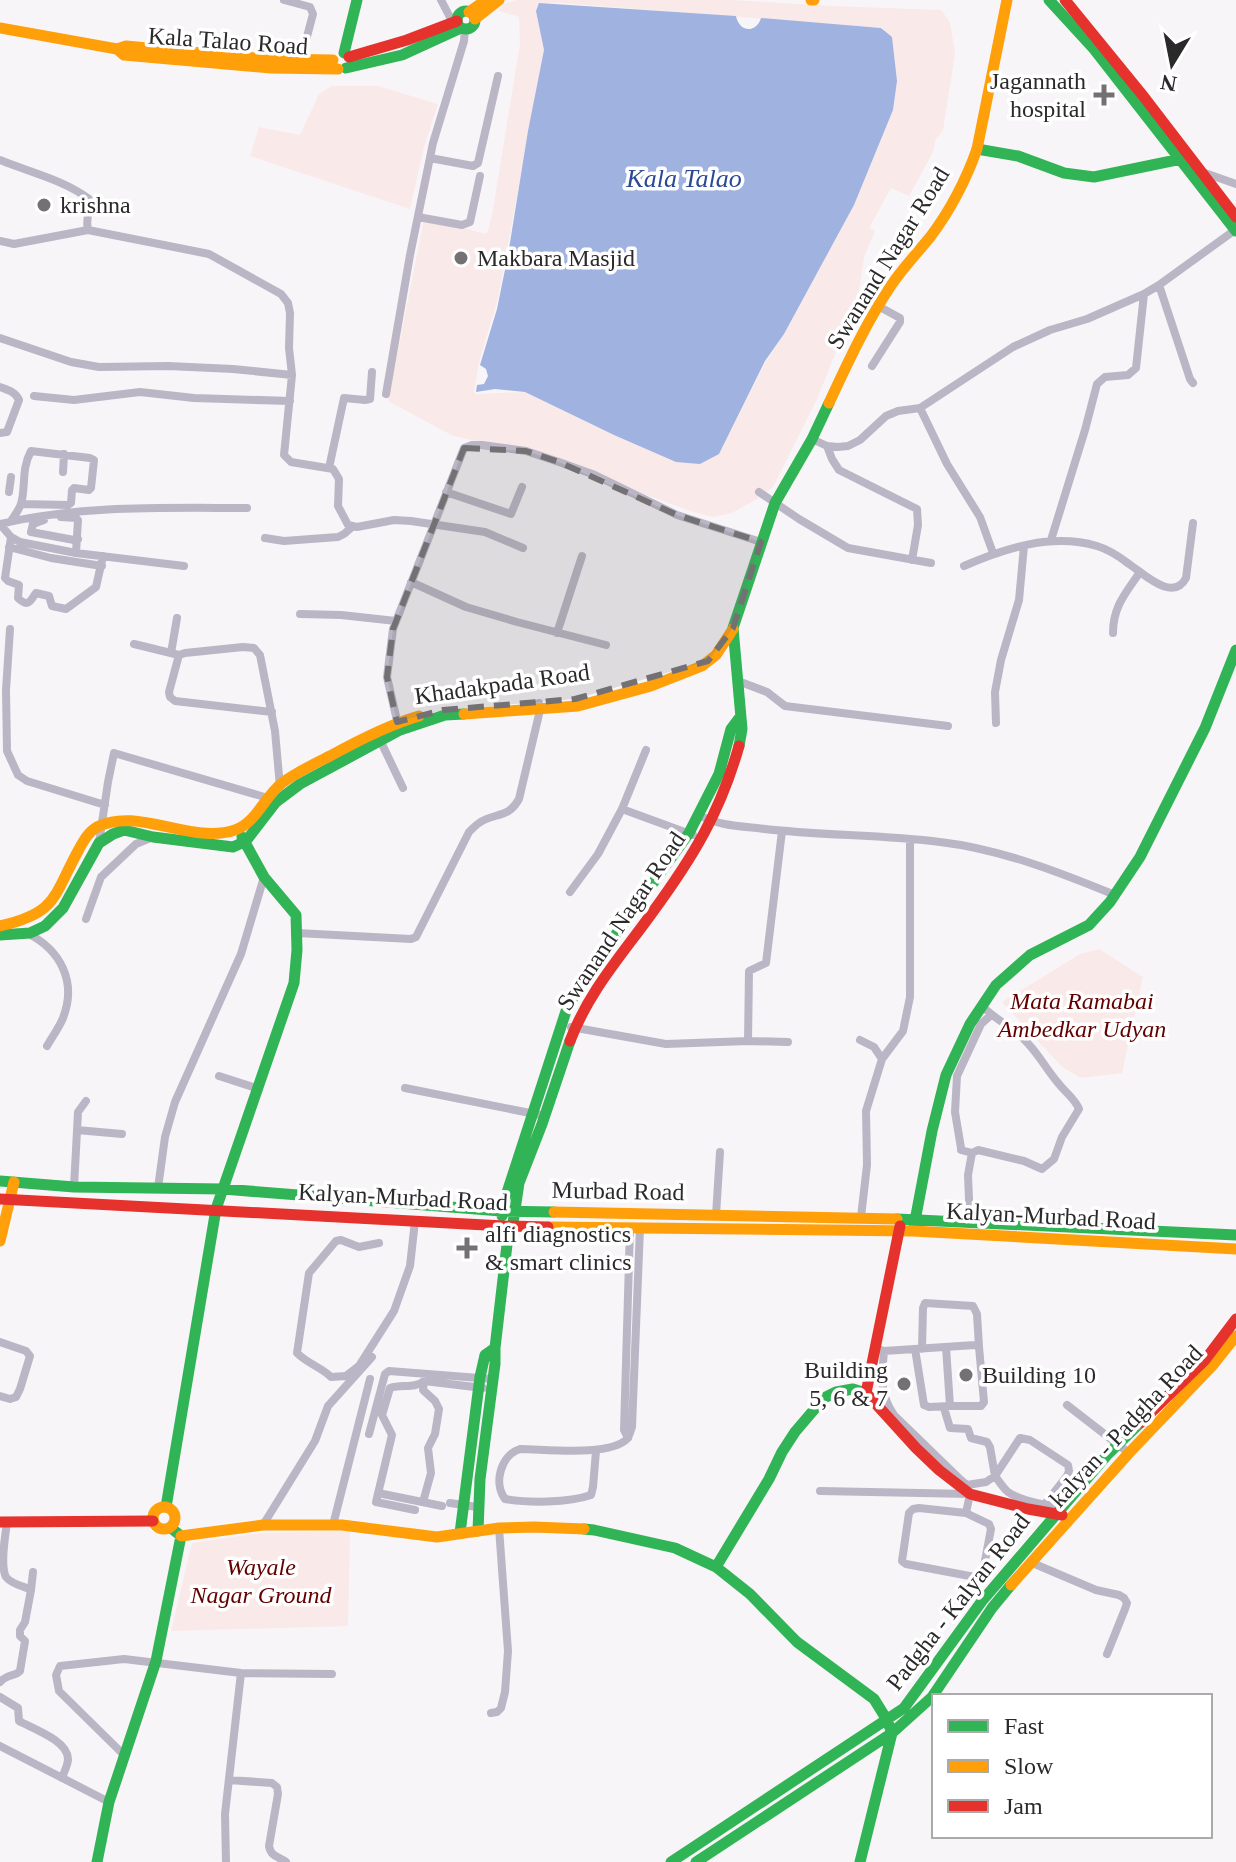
<svg xmlns="http://www.w3.org/2000/svg" width="1236" height="1862" viewBox="0 0 1236 1862" font-family="'Times New Roman',serif">
<style>
.green{fill:#fae9e9;fill-rule:evenodd}
.water{fill:#a0b2e0}
.lines{fill:none;stroke-linecap:round;stroke-linejoin:round}
.street{stroke:#bab6c5;stroke-width:8}
.fast{stroke:#30b455;stroke-width:11}
.slow{stroke:#ff9f0a;stroke-width:11}
.jam{stroke:#e5322d;stroke-width:11}
.marked{fill:#737173;fill-opacity:0.2;stroke:#737173;stroke-width:6;stroke-dasharray:16 10;stroke-linejoin:round}
.poi-dot{fill:#737173;stroke:#fff;stroke-width:3}
.labels{text-anchor:middle;dominant-baseline:central;stroke-width:7;stroke-linejoin:round;paint-order:stroke}
.street-label{font-size:24px;fill:#2b2a2b;stroke:#fff}
.poi-label{font-size:24px;fill:#2b2a2b;stroke:#fff;text-anchor:start}
.park-label{font-size:24px;font-style:italic;fill:#620000;stroke:#fff}
.water-label{font-size:26px;font-style:italic;fill:#2b4994;stroke:#fff}
</style>
<rect width="100%" height="100%" fill="#f8f5f8"/>
<path class="green" d="M516,0H731L833,6L941,10L950,22L955,54L943,130L935,141L933,152L909,196L891,188L869,228L875,231L864,257L858,297L817,399L773,487L757,499L732,513L713,517L690,511L535,454L453,436L388,401L424,219L487,234L492,215L520,44L519,17L499,11L500,5ZM539,3H559L883,28L897,81L893,110L854,205L784,334L765,363L719,454L614,435L525,392L476,394L474,392L479,362L498,299L541,67L544,50L536,11Z
M332,86H378L438,104L424,147L410,209L250,156L259,127L300,135L319,94Z
M1099,949L1143,977L1122,1073L1081,1078L1062,1067L1002,1002L1080,954Z
M350,1531L348,1626L171,1631L192,1543L260,1533Z"/>
<path class="water" d="M539,3L736,16C739,32 756,34 761,18L881,28L892,37L897,81L893,110L854,205L784,334L765,361L719,454L700,464L676,462L614,435L525,392L495,389L476,392L477,385L484,384L488,376L486,369L480,365L497,309L508,255L528,131L544,50L536,11Z"/>
<g class="lines">
<path class="street" d="M441,0L453,23
M268,62L272,45L299,49L303,48L305,44L313,14L310,7L284,0
M430,158L473,166L478,163L498,76
M0,160C29,172 64,180 89,199C91,210 85,218 88,230L209,254L281,294L288,303L290,313L289,348L292,375L284,455L291,462L333,469L339,479L338,506L348,525L357,527L394,520L411,521L485,532L523,548
M1205,173L1236,184
M418,217L462,225L470,222L480,176
M0,241L14,244L88,230
M1159,285L1190,379L1193,383
M0,338L71,362L99,367L168,366L233,369L292,375
M872,366L900,322V318L878,306
M0,387C8,390 16,392 19,400L7,432L0,433
M386,394L410,255L433,143L464,41L465,29
M34,396L74,400L140,392L194,398L290,401
M920,408L947,464L980,517L993,553
M812,439L827,446L838,447L848,446L860,440L886,416L898,411L920,408L1013,347L1050,330L1087,319L1144,294L1159,285L1235,230
M827,446L832,459L839,470L917,509L918,525L912,560
M329,468L344,398L365,400L370,399L372,372
M63,472L64,454
M9,492L11,477
M446,492L511,514L522,487
M759,492L799,519L848,548L931,563
M61,517L76,518L78,520L76,553
M44,520L33,524L31,532L74,540L78,539
M11,521C14,516 19,510 21,504C26,487 21,469 31,451L90,458L94,460L91,488L89,490L74,488L72,490L71,503L68,505L21,504
M0,524C81,505 164,508 247,508
M0,524L11,537L20,542L76,553L184,566
M11,537L5,578L8,581L19,585L18,598C29,609 31,599 36,593L49,596L52,606L66,609L96,587L103,556
M265,538L284,541L338,537L344,534L352,527
M1051,540L1085,430L1097,384L1105,377L1128,375L1136,368L1144,294
M9,547L51,558L102,566
M964,566C1005,548 1052,533 1097,546C1107,549 1120,557 1129,564C1143,573 1173,603 1186,578L1193,523
M411,582L466,607L517,622L606,645
M300,614L341,615L396,621
M10,629L6,690L7,751L18,775L27,781L105,805
M557,633L582,556
M1113,633C1113,606 1126,593 1140,572
M134,644L179,655
M171,653L177,618
M738,681L767,692L785,706L948,726
M272,712L175,701L170,697L169,692L179,655L185,653L243,647L254,648L260,655L275,731L280,787
M996,723L995,692L1001,660L1019,600L1024,546
M398,725L387,677L393,629L464,448L472,445H482L526,451L559,462L595,475L677,515L761,542
M380,740L403,788
M622,809L693,835
M699,815C717,825 737,826 757,828C818,836 880,834 940,842C1000,849 1059,872 1115,895
M99,843L108,782L114,753L268,798
M570,892L598,854L622,809L646,750
M86,919L101,877L136,844L153,837
M27,933C61,950 77,982 63,1018C59,1028 52,1037 47,1046
M297,933L411,939L416,937L469,832C470,831 478,823 479,823C495,812 508,819 519,799L540,710L539,703
M571,1027L666,1044L748,1041L788,1042
M860,1040L874,1047L882,1059L866,1111L867,1165L861,1217
M748,1041L749,971L766,963L782,831
M882,1059L903,1031L910,997V840
M219,1076L259,1089
M405,1088L545,1116
M77,1130L122,1134
M972,1153L961,1150V1148L955,1112L957,1076L981,1024L991,1015
M74,1187L78,1112L86,1101
M158,1188L165,1137L175,1102L241,954L264,877
M716,1215L720,1152
M970,1223L968,1175L972,1153L978,1150L1024,1161L1042,1169L1054,1159L1062,1137L1079,1109C1075,1099 1066,1093 1059,1084C1045,1068 1035,1047 1018,1034C1006,1024 993,1017 982,1006
M379,1243L359,1247L341,1240L336,1241L309,1273L297,1353C308,1364 321,1367 331,1377L346,1376L359,1366L394,1311L410,1266L415,1221
M0,1342L26,1351L30,1356L20,1389L16,1397L10,1399L0,1396
M915,1349L924,1405L929,1407L950,1406L946,1347
M922,1349L923,1308L925,1303L973,1306L977,1314L979,1347
M880,1350L884,1351L975,1345L979,1347L984,1402L981,1406H950
M884,1351C882,1376 879,1393 894,1415L961,1480L967,1485L986,1482L995,1476L990,1447L987,1442L971,1438L968,1429L950,1428L944,1408
M1067,1405L1129,1453
M369,1434L385,1374L389,1371L492,1379
M628,1438L624,1430L630,1228
M596,1451L593,1487L591,1495C568,1503 528,1503 505,1499C493,1483 501,1455 520,1449C545,1449 609,1457 627,1439C629,1437 631,1430 632,1427L640,1228
M820,1491L970,1494L966,1513
M378,1493L442,1506
M423,1502L431,1473L428,1448L435,1434L439,1409L435,1401L423,1390L424,1381
M450,1503L477,1507
M1045,1504L1067,1476L1069,1471L1068,1465L1030,1440L1020,1438L995,1476C999,1481 1003,1488 1008,1492C1022,1502 1045,1504 1061,1508
M919,1508L966,1513L989,1524L991,1529L983,1571L975,1577L906,1564L902,1561L909,1513L913,1509Z
M415,1510L376,1502L392,1435L382,1415L390,1388C402,1384 414,1389 424,1381L483,1388
M263,1525L315,1441L328,1406L372,1357
M333,1525L370,1379
M1030,1562L1096,1590L1119,1595L1124,1598L1127,1603L1125,1609L1107,1654
M31,1590L33,1572
M0,1682C8,1673 15,1677 20,1671L25,1641L20,1636V1630L25,1622L31,1590C23,1586 11,1584 6,1577C0,1566 5,1536 7,1523
M0,1697L18,1708L19,1721C34,1729 68,1741 68,1759C68,1765 64,1772 62,1778
M491,1713L497,1712L501,1708L505,1692L508,1651L499,1528
M0,1746L109,1802
M125,1756L59,1691L56,1675L60,1666L124,1659L241,1673L332,1674
M229,1780L272,1783L277,1787L278,1794L269,1846C271,1857 278,1856 286,1862
M226,1862L225,1814L241,1673"/>
<path class="fast" d="M1049,0L1094,49L1236,231
M457 20a9 9 0 1 1 18 0a9 9 0 1 1-18 0Z
M344,53L357,0
M346,68L402,55L461,28
M977,149L1018,156L1064,173L1094,177L1186,158
M739,746L742,729L733,628L775,503L812,439L829,403
M0,935L30,933L45,926L63,908L99,843L113,834L124,830L153,837L233,847L246,841L276,802L300,784L400,730L445,715L464,714
M0,1181L74,1187L223,1189L501,1211L554,1212
M502,1216L501,1211L567,1008L586,976L689,833L719,774L731,729L740,717
M897,1219L1236,1235
M914,1226L932,1131L946,1075L970,1024L996,985L1030,955L1089,925L1110,902L1140,857L1205,728L1236,650
M166,1507L216,1209L294,983L297,950L296,915L264,877L242,837
M584,1529L594,1530L675,1548L716,1567L750,1594L797,1642L874,1699L887,1720L892,1733L860,1862
M478,1531L480,1479L495,1364V1348L508,1236L513,1223L519,1183L542,1124L570,1041
M460,1533L480,1377L485,1355L495,1348
M716,1567L769,1479L782,1452L795,1432L824,1398L836,1392L853,1389L866,1393
M97,1862L109,1802L156,1661L181,1536L171,1528
M671,1862L904,1708L982,1601L1108,1454L1140,1423
M696,1862L892,1733L932,1697L992,1608L1011,1585"/>
<path class="slow" d="M811,0H814
M469,12L486,0
M475,19L499,0
M0,28L117,49L124,55L271,68L338,69
M117,49L126,46L268,59L333,60
M829,403C848,362 867,321 892,284C904,267 918,252 931,236C951,209 966,180 977,149L1007,0
M464,714L578,706L651,686L702,666L716,655L733,629
M0,926C57,913 53,897 78,851C83,842 88,832 97,827C138,806 190,845 235,830C256,823 265,796 282,783C297,772 314,764 330,756C359,740 388,725 419,716
M554,1212L897,1219
M548,1227L913,1231L1236,1249
M0,1241L14,1182
M153 1518a11 11 0 1 1 22 0a11 11 0 1 1-22 0Z
M181,1536L263,1525H342L437,1537L499,1528L534,1527L584,1529
M1011,1585L1129,1453L1212,1366L1236,1336"/>
<path class="jam" d="M1065,0L1144,97L1236,217
M349,57L407,40L457,21
M570,1041C589,991 621,956 652,913C693,857 720,813 739,746
M0,1199L504,1226L548,1227
M900,1226L866,1393L916,1448L939,1470L970,1494L1028,1509L1062,1515
M1140,1423L1205,1360L1236,1319
M0,1522L153,1521"/>
</g>
<path class="marked" d="M464,448L526,451L559,462L677,515L761,542L733,628L708,661L575,699L443,710L397,722L387,677L393,629Z"/>
<g class="poi-dot">
<path d="M1100 83h8v8h8v8h-8v8h-8v-8h-8v-8h8z"/>
<circle cx="44" cy="205" r="8"/>
<circle cx="461" cy="258" r="8"/>
<path d="M463 1236h8v8h8v8h-8v8h-8v-8h-8v-8h8z"/>
<circle cx="966" cy="1375" r="8"/>
<circle cx="904" cy="1384" r="8"/>
</g>
<g class="labels">
<g class="street-label">
<text transform="translate(228 41) rotate(4)">Kala Talao Road</text>
<text transform="translate(888 258) rotate(-58)">Swanand Nagar Road</text>
<text transform="translate(502 684) rotate(-8)">Khadakpada Road</text>
<text transform="translate(621 921) rotate(-56)">Swanand Nagar Road</text>
<text transform="translate(618 1191) rotate(1)">Murbad Road</text>
<text transform="translate(403 1197) rotate(3)">Kalyan-Murbad Road</text>
<text transform="translate(1051 1216) rotate(3)">Kalyan-Murbad Road</text>
<text transform="translate(1126 1426) rotate(-47)">kalyan - Padgha Road</text>
<text transform="translate(958 1602) rotate(-52)">Padgha - Kalyan Road</text>
</g>
<g class="poi-label">
<text x="1086" y="81" text-anchor="end">Jagannath<tspan x="1086" dy="28">hospital</tspan></text>
<text x="60" y="205">krishna</text>
<text x="477" y="258">Makbara Masjid</text>
<text x="485" y="1234">alfi diagnostics<tspan x="485" dy="28">&amp; smart clinics</tspan></text>
<text x="888" y="1370" text-anchor="end">Building<tspan x="888" dy="28">5, 6 &amp; 7</tspan></text>
<text x="982" y="1375">Building 10</text>
</g>
<g class="park-label">
<text x="1082" y="1001">Mata Ramabai<tspan x="1082" dy="28">Ambedkar Udyan</tspan></text>
<text x="261" y="1567">Wayale<tspan x="261" dy="28">Nagar Ground</tspan></text>
</g>
<g class="water-label">
<text x="684" y="178">Kala Talao</text>
</g>
</g>
<rect x="932" y="1694" width="280" height="144" fill="#ffffff" stroke="#aaaaaa" stroke-width="2"/>
<rect x="948" y="1720" width="40" height="12" fill="#30b455" stroke="#aaaaaa" stroke-width="2"/>
<text x="1004" y="1734" font-size="24" fill="#2b2a2b">Fast</text>
<rect x="948" y="1760" width="40" height="12" fill="#ff9f0a" stroke="#aaaaaa" stroke-width="2"/>
<text x="1004" y="1774" font-size="24" fill="#2b2a2b">Slow</text>
<rect x="948" y="1800" width="40" height="12" fill="#e5322d" stroke="#aaaaaa" stroke-width="2"/>
<text x="1004" y="1814" font-size="24" fill="#2b2a2b">Jam</text>
<g transform="translate(1172 64) rotate(190)" stroke="#ffffff" stroke-width="6" paint-order="stroke">
<path d="M0-6L14 30L0 20L-14 30Z" fill="#2b2a2b"/>
<text y="-12" font-size="22" font-weight="bold" text-anchor="middle" fill="#2b2a2b">N</text>
</g>
</svg>
